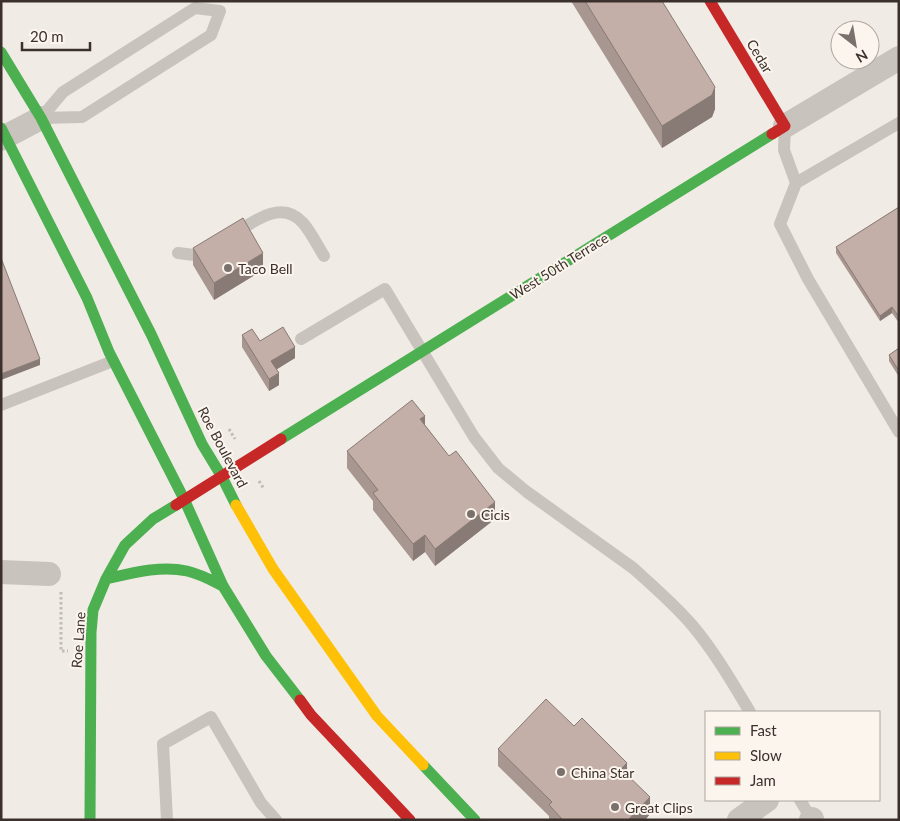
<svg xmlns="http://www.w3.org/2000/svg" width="900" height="821" viewBox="0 0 900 821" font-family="Lato,sans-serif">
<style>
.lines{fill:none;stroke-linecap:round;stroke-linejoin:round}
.path{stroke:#c2bbb6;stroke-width:3;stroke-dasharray:2.5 2.5;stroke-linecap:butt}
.lane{stroke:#c9c3be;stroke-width:12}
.street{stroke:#c9c3be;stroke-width:24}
.fast{stroke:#4caf50;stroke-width:11}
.slow{stroke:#ffc107;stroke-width:11}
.jam{stroke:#c62828;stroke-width:11}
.wall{fill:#a89690}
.shaded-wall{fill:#887a75}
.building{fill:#c3afa7;stroke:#887a75}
.poi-dot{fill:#7a716c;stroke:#fbf5ee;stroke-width:2}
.labels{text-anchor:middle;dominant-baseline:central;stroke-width:4;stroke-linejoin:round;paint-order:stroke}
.street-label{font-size:14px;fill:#3b302b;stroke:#fbf5ee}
.poi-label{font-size:14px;fill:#3b302b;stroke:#fbf5ee;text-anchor:start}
</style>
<rect width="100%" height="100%" fill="#f0ebe5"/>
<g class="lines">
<path class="path" d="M229,429L235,439
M259,481L264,489
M61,592V651H68"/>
<path class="lane" d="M195,8L220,11L211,35L82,117L41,118L63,92Z
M785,126L784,150L796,183L780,224L808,279L899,432
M796,183L899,123
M234,234C254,221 282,199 303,223C311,232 317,245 324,256
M178,253L194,255L208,250
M301,339L385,289L474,437L498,468L527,492L633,568C653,586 674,604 692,625C714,651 732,682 750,712
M1,405L113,361
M800,800L812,820
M167,820L163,744L211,717L261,803L276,820"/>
<path class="street" d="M785,126L899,58
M1,139L41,118
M1,572L49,574
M739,820L767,800
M811,820L812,819"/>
<path class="fast" d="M1,52L41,118L151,334L202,444L222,477L236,505
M1,128L87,298L109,352L184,499L223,586L266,656L300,700
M281,439L772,134
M106,579C132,573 160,565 187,571C200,574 211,580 223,586
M423,765L475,820
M90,820L91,632L93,610L106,579L125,545L153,519L176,505"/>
<path class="slow" d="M236,505L273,569L377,716L423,765"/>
<path class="jam" d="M710,1L785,126L772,134
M176,505L281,439
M300,700L311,715L410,820"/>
</g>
<path class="wall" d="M571,1H662L715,109L712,117L662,148Z
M899,207V323L892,313L880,321L836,253V247Z
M193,248L263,270L214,300L193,265Z
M242,335L260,341L295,358L276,369L279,385L269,391L242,347Z
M899,348V377L889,361V355Z
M425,425L495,519L435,566L425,552L413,561L373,510V501L347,468V451Z
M574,726L627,775L650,814L645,820H549V816L498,766V749Z"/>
<path class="shaded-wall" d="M715,87V109L712,117L662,148V126Z
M263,253V270L214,300V283Z
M892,307V313L880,321V316Z
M295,347V358L271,373V361Z
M40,359V365L1,380V374Z
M279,373V385L269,391V379Z
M425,416V433L420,419Z
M495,502V519L435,566V549Z
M425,535V552L413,561V544Z
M627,763V780L621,769Z
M650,797V814L645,820H628Z"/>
<path class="building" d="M585,1H662L715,87L712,95L662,126Z
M899,207V317L892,307L880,316L836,247Z
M243,218L263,253L214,283L193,248Z
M1,258L40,359L1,374Z
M283,327L295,347L271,361L279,373L269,379L242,335L252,329L260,341Z
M899,348V371L889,355Z
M412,400L425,416L420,419L449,456L456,451L495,502L435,549L425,535L413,544L373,493L378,490L347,451Z
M546,699L574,726L582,718L627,763L621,769L650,797L628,820H563L549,805L552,802L498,749Z"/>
<g class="poi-dot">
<circle cx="228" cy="268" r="5"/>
<circle cx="471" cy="514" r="5"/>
<circle cx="561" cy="772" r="5"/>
<circle cx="615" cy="807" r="5"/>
</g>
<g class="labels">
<g class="street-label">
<text transform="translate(760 56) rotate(59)">Cedar</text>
<text transform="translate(559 266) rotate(-32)">West 50th Terrace</text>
<text transform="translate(223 447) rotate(62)">Roe Boulevard</text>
<text transform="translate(78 640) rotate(-86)">Roe Lane</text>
</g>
<g class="poi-label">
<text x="238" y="268">Taco Bell</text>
<text x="481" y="514">Cicis</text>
<text x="571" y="772">China Star</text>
<text x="625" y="807">Great Clips</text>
</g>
</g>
<rect width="900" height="821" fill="none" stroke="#3b302b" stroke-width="5"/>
<rect x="705" y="711" width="175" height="90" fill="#fbf5ee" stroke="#aea6a0"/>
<rect x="715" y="727" width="25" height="8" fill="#4caf50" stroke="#aea6a0"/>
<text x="750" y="736" font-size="15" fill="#3b302b">Fast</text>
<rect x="715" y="752" width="25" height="8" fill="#ffc107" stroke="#aea6a0"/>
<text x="750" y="761" font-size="15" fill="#3b302b">Slow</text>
<rect x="715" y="777" width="25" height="8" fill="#c62828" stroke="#aea6a0"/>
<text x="750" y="786" font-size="15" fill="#3b302b">Jam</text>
<g transform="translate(855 45) rotate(149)"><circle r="24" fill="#fbf5ee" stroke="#aea6a0"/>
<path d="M0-4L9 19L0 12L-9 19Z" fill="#7a716c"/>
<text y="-8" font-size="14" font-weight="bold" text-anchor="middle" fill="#3b302b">N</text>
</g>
<path d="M22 42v8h68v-8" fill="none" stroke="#3b302b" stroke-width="2.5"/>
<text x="30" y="42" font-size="15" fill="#3b302b" stroke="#fbf5ee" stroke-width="4" paint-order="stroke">20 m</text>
</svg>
